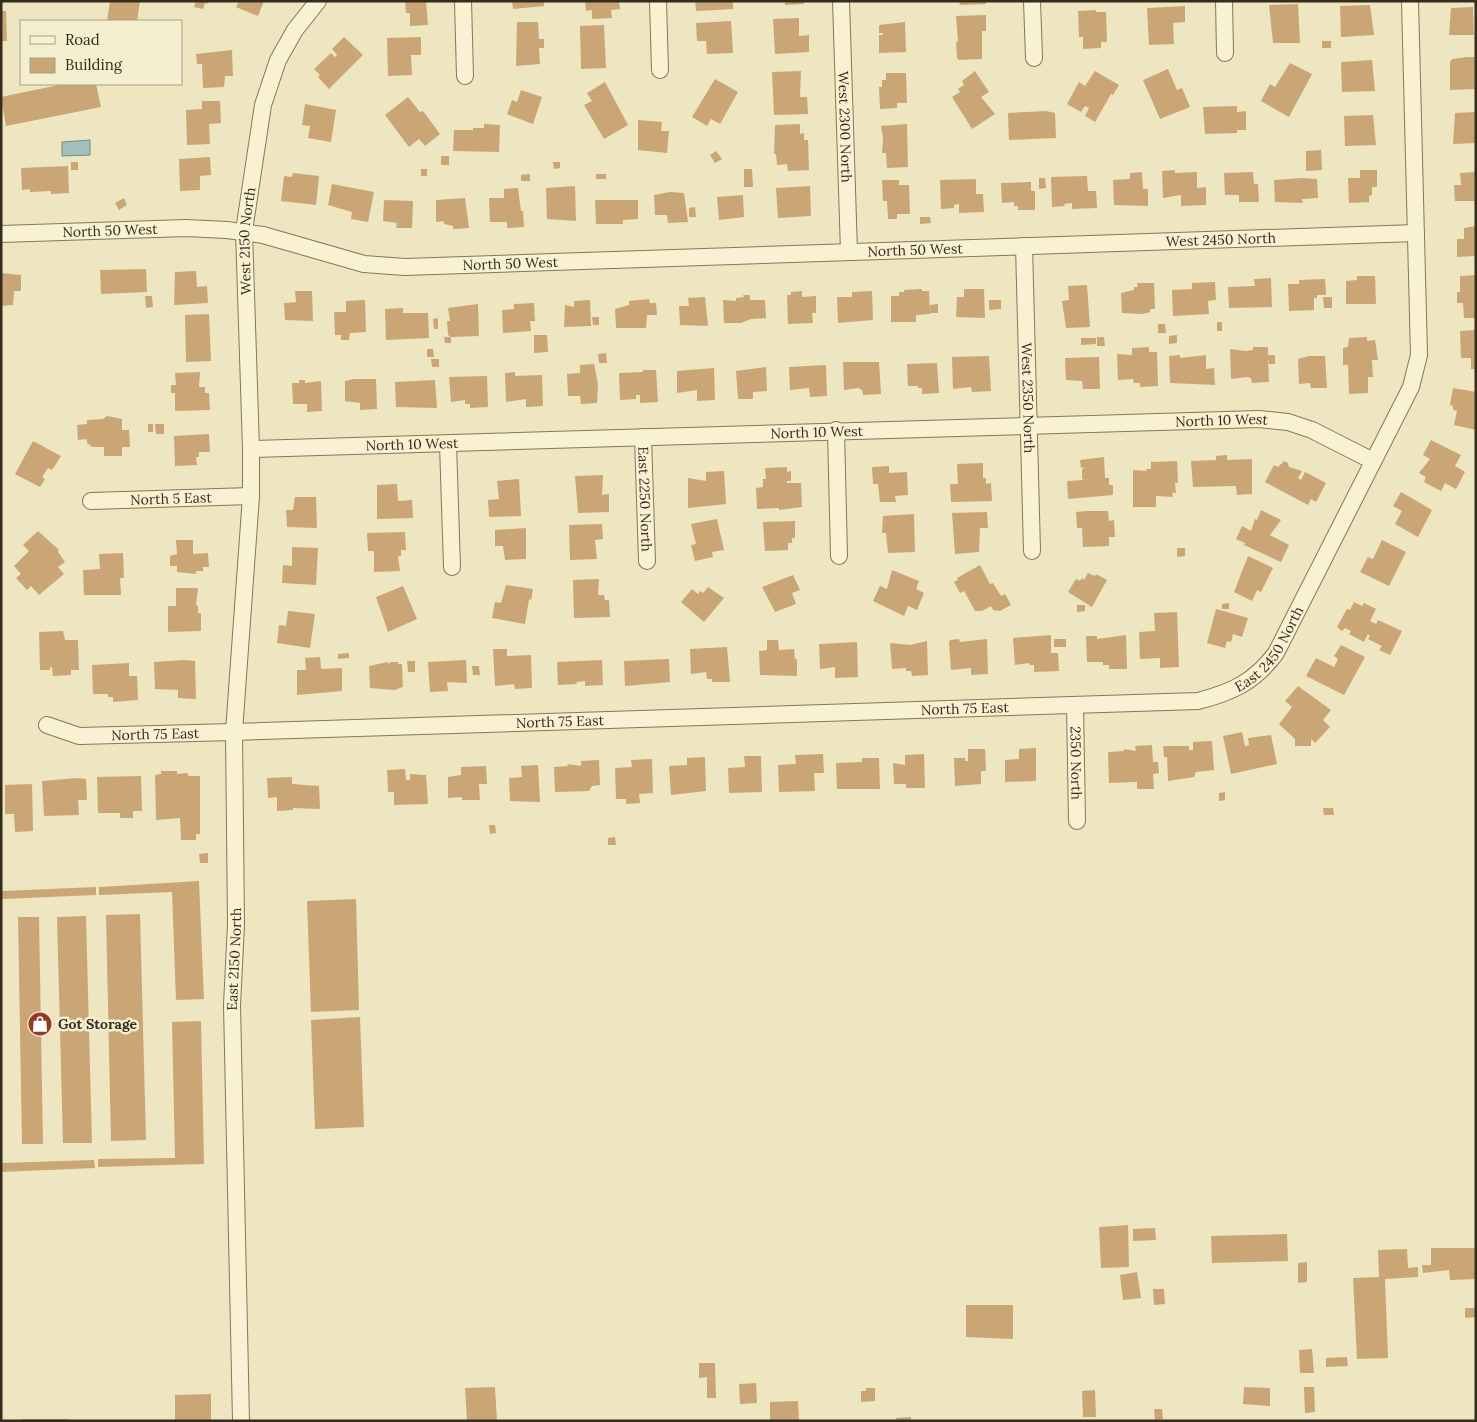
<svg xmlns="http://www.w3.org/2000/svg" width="1477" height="1422" viewBox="0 0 1477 1422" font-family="Lora,serif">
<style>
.water{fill:#a3bfbb;stroke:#6a8c89}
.building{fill:#caa676}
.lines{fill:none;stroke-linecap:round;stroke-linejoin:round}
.minor-casing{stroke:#857758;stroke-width:18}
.minor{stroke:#f8f2d3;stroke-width:16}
.labels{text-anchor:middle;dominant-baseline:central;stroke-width:5;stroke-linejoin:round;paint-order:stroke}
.street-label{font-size:14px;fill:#352c1d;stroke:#f4efcf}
.poi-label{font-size:14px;font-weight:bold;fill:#352c1d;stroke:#f4efcf;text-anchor:start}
</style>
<rect width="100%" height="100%" fill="#ede6c0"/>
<path class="water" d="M90,140V155L62,156V142Z"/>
<path class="building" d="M110,1H140L137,21H107Z
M196,1H209L208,4L205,3L203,9L194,7Z
M239,1H264L258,16L236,7Z
M405,1H426L428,25L410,26V13H406Z
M512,1H544V6L513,9Z
M585,1H619L620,9L611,10L612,18L592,19V10L586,11Z
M695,1H733V9L696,11Z
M785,1H804V4L785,5Z
M959,1H985L986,4L960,5Z
M1298,4L1300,43H1273L1269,5Z
M1370,5L1374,35L1341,37L1340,6Z
M1185,6V22L1173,23L1174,44L1149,45L1147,8Z
M1473,7L1474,35H1449L1451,8Z
M1096,10V12H1106L1107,42H1101V48L1083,49V37H1079L1078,11Z
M1,11H6L7,41H1Z
M986,15V31H982V59L959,60L957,58L956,42L958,41L956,16Z
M799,18V36L809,35V52L775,54L773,19Z
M731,21L733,53L707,54L706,41H697L696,23Z
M517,22H538L539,39H544V48H539L540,64L516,66Z
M905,22L906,52L879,53V35H883V33H879V25Z
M604,25L606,68L581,69L580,26Z
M344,37L363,55L329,89L318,77L320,75L314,69L331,53L335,57L337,55L332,49Z
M421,37V55H411L412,75L388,76L387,38Z
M1322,41H1331V48H1322Z
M232,50L233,76H225L224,87L203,88L202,64H197L196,54Z
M1467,57H1476V89L1450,90V62L1452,59Z
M1372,60L1375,91L1342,92L1341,62Z
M1290,63L1312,74L1289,117L1261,101L1270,84L1275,87Z
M1168,69L1177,90L1182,88L1190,107L1160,119L1143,80Z
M801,71L800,97H807L808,114L774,115L772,72Z
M975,71L989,92L981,97L995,114L972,129L952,97L960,92L958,89L964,85L962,81Z
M1095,71L1119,85L1113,95L1111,94L1095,122L1085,116L1089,108L1085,106L1081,112L1067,104L1079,82L1085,86Z
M886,73H906L907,103H897V108L880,109L879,87H882V80H886Z
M715,79L738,92L720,124L711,119L707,126L692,117Z
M605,82L628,125L604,139L584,105L592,101L587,93Z
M64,84H96L101,107L6,126L1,97Z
M521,90L542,97L533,124L507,114L512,100L517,102Z
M408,97L420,112L423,111L440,134L425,146L419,139L409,147L385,115Z
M202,101H220L221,123L209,124L210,144L187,145L186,110L202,109Z
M305,104L336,110L331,142L308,138L310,126L302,125Z
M1237,106V112L1246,111V130H1237V133L1205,134L1203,107Z
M1046,111L1055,113L1056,138L1009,140L1008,113Z
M1476,112V143L1453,144L1455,113Z
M1373,115L1376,145L1345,146L1344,116Z
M638,120L662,122L661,131H669L667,153L638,150Z
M484,124L500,125L499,152L453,151L454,130H473V128H484Z
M800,124V134L804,133V140H808L809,170L788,171L787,164L777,165L776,154H774L775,125Z
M907,124L908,167L887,168L886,153H882L883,137L881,126Z
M1321,150L1322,170L1306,171V151Z
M716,151L722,159L715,163L710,155Z
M441,156H449V165H441Z
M210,157L211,175L200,176V190L180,191L179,159Z
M71,162H78V170H71Z
M553,162H560V168L554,169Z
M68,166L69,193L51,194V191L30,192V189L22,190L21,168Z
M421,169H427V176H421Z
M744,169H752L753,187H744Z
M1175,170V173L1197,172V188L1206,187V205L1181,206V195L1163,198L1162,171Z
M1360,170H1377V187H1372V195L1369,196V202L1349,203L1348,178H1360Z
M1142,172L1143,189H1148V206L1114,205L1113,180L1130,179V173Z
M1253,172L1254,184H1258L1259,202H1239V195H1225L1224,173Z
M1476,172V201H1455L1454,185H1461L1460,173Z
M293,173L319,176L316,205L281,201L284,176L292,177Z
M530,174V181H521V175Z
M596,174H606V179H596Z
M1087,176L1088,191H1096L1097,208L1072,209V203L1064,204L1065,206L1052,207L1051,177Z
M1039,178H1045L1046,188L1039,189Z
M1302,178L1317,179L1318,198L1302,199L1303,203L1275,202L1274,180Z
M976,179V194H983L984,212L959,213V204L954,205V208L941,209L940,180Z
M882,180H899V185H909L910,214H897V219H888L887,201H883Z
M1031,182V191H1035V210H1018V206H1014V202L1002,203L1001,183Z
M332,184L374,192L368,222L351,219L352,212L328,205Z
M575,186L576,221L547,219L546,188Z
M810,186L811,216L778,218L776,188Z
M518,188L521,211H523L524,227L507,228V222H490L489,198H504V189Z
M670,192L684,193L688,222L668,223L667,215H655L654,195Z
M743,195L744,217L719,220L717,197Z
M124,198L127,205L119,210L115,203Z
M465,198L469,228L453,229V226L444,224V221L436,222V200Z
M384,200L413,201L412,228H396L397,223L383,221Z
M595,200H638V219L623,220V224H596Z
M695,207L696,217H689V208Z
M920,217H930L931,223L920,224Z
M1476,226V256L1457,257V239H1464V228Z
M146,269L147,292L101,294L100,270Z
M196,271L197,287L207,286L208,303L174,305L175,272Z
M1,273L21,275V291H14L13,305L1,306Z
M1476,275V318H1464L1463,303H1457V292H1460V276Z
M1357,276H1375L1376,304H1346V281L1357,280Z
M1271,278L1272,307L1229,308L1228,287L1255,286L1254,279Z
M1325,279L1326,295H1317V298H1314V310L1289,311L1288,284H1299V280Z
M1215,282L1216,300L1208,301L1209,314L1173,316L1172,290L1192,289V283Z
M1137,283H1154L1155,309H1150V312L1143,314L1122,313L1121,293L1134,290V287H1138Z
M1087,285L1090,327L1066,328L1062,301L1069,300L1068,286Z
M922,289V291H929L930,314L916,315V322H891V296H899V292H904V290Z
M964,289H984L985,318L956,317L957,297H964Z
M295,291H312L313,321L285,320L284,303L296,302Z
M802,291V297L816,296V313H812L813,323L788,324L787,295H791V292Z
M872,291L873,320L838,323L837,297H852V292Z
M743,295H750V300H765L766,318L751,319L741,323H724L723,300L736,301V298L744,297Z
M145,296H152L153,307L146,308Z
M705,297L708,326L680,325L679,306H689L688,298Z
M1323,297H1332V308H1324Z
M649,299L650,303H656L657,315H647L646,328H616L615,309L629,305V301Z
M365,300L366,332L350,333L349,340H341V335H335L334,312H346V301Z
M590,300L591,326L564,327L565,305L574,307V301Z
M989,300H1001V309L989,310Z
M534,303L535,321H530L531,331L503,333L502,310L514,309V304Z
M478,304L479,336L451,337V343H445L444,337H451L448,335L447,321H450L448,308Z
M938,304V313H930V305Z
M403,308V313H428L429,338L386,340L385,309Z
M209,314L211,361L186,362L185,315Z
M592,317H599V325H593Z
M438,318V329H434L433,319Z
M1217,322H1222V331H1217Z
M1158,324H1165L1166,333H1158Z
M1476,330V369H1471V358H1461L1460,331Z
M534,335H547L548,352L534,353Z
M1177,335V343L1169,344V336Z
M1097,337H1104L1105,346H1097Z
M1367,337V341L1375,340L1378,360H1372L1373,377H1368V393L1349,394L1348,365H1343V348L1348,347L1349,338Z
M1081,338H1096V344L1081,345Z
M1149,347V352H1157L1158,386L1140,387V383H1134L1133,379L1118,380L1117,354L1132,355V348Z
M1253,347H1268V355H1275V364H1269L1268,359L1269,382L1252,383L1251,378L1247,377L1231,379L1230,349L1246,351L1253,350Z
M427,349H433L434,357H427Z
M606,353L607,363H599L598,354Z
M1180,355V358L1206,355V369L1214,368L1215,385L1170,383L1169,356Z
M989,356L991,391L972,392L971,387L953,389L952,357Z
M1309,356H1325L1327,388H1311L1310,383L1299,384L1298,359Z
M1099,357L1100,389H1083L1082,381L1066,380L1065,358Z
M431,359H439V367H432Z
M843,362H879L881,394L863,395L862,390L858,388L844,390Z
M937,363L939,393L922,394V388H918V386H908L907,364Z
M594,364L598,384L597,403L581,404L580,396H568L567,374L580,373V365Z
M826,365L827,396L810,397L809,388L790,390L789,367Z
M766,367L767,391L753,392V399H738L736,371Z
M714,368L715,400L697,401V390L677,393V371Z
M643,370H656L658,402L640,403V395H636V399L620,400L619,373L643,372Z
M200,372L199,387H205V393H209L210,410L175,411V393H171V385H176L175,373Z
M515,372V376L542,375L543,406L526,407V399L506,402L505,373Z
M487,376L488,407L470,408V404H465V400L451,402L449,377Z
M354,379H376L377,409L360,410V403L345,401V381Z
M299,380H305V383L321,381L322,411L307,412V404H293L292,383H299Z
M435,380L437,408L396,407L395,382Z
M1453,388L1476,392V430L1454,425L1457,411L1453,410V406L1450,405Z
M107,416L122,419V430H129L130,447H122V456H104V447H92L87,443V439L78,440L77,425L87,424V420L103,419Z
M148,424H153V432H148Z
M155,424H164V434H156Z
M209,434L210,452H199V457H196L197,465L175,466L174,436Z
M1431,440L1461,455L1455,466L1465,472L1456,489L1445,483L1441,491L1424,482L1426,477L1419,473L1430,459L1423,455Z
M33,441L61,456L52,470L48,468L42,477L45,479L40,487L15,474Z
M1227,455V460L1252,459V494L1237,495L1236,486L1193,487L1191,461L1216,460V456Z
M1104,457L1105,478H1109V485H1113V495L1068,499L1067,481L1084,480L1082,479V470L1084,467L1081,468L1080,460Z
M1177,461L1178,483H1175L1176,493H1172L1173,497L1156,496V507H1133V470L1147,471L1146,469H1151V462Z
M1284,461L1288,463L1289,467L1302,471L1298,478L1301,480L1305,472L1326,483L1316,502L1311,499L1308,505L1265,482L1274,465L1278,467Z
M983,463V478H986V484L991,483L992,501L951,502L950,484H958L957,464Z
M889,466V473L907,472L908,495L895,496L896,502H880L878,484H873L872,467Z
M787,467V472L791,471V481H787V483H801L802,507L779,510V508L757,509L756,488L763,487V479H766L765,468Z
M724,471L726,504L688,508V478L706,481V472Z
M603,475L602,495L609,494V512L578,513L575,476Z
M519,479L521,516L489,517L488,500L499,499L497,481Z
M397,484L398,501L412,500L413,518L377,519V485Z
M1401,492L1432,510L1418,537L1395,524L1402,511L1393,506Z
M295,497H316L317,528L287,527L286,510H293Z
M1261,510L1281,520L1270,535L1289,545L1281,562L1244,545L1245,543L1236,539L1242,526L1251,531L1255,519L1257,520Z
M1086,511H1108L1109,521L1114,520L1115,537H1109V546L1083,547L1082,528H1077L1076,512Z
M987,512L988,528H980L979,552L955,554L952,513Z
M914,514L915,552L888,553L886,533H882L883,516Z
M717,519L724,550L712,552L713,557L695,561L691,545L696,544L691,524Z
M795,521V538H792V543H788V550L765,551L763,522Z
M602,524L603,539L595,540L597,559L570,560L569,525Z
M526,528V559L505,560L503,546H495V530Z
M38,531L59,550L58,552L65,562L58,567L64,574L39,595L31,586L27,590L16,578L21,574L14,566L29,551L23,545Z
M405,532L406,550H401V556H398L400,571L374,572V551H368L367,533Z
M176,540H193V554L208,553L209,567H203V571H196V574L177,572V566H170V556L177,554Z
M1382,540L1406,552L1389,586L1360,572L1368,557L1373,559Z
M292,547L318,548L316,585L282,583L283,565L292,566Z
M1177,548H1185V556L1177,557Z
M123,553L124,578H120L121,595H84L83,570L100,569L99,554Z
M1248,556L1273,568L1261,592L1257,590L1252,601L1234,592Z
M980,565L990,584L993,583L1001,596L1005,594L1011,605L1000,611L993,610L991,606L982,611H975L964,591L960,593L954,582L958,580L957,578Z
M892,570L919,581L916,589L924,593L917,610L908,606L904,616L873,601L880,586L887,589Z
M1088,573L1095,576L1096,574L1107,580L1092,607L1068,592L1076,579L1080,581L1082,578L1084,580Z
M793,575L800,590L792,593L796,604L775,612L762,587Z
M599,579L598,595H604L605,600H609L610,617L574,618L573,580Z
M506,585L533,589L531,600L529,599L525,624L492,618L495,602L501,603Z
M403,586L417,619L388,632L376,597Z
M708,587L724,598L704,622L681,602L692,589L698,594L700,591L703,593Z
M176,588H198L196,605L198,606V613H201V631L168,632V606H176Z
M1354,602L1362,606L1364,603L1376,609L1370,621L1376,624L1378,620L1402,631L1390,655L1379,650L1382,646L1368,639L1370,636L1368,634L1364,642L1349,634L1351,631L1345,628L1342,631L1337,627L1347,609L1350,610Z
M1229,603V609H1222V604Z
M1077,605H1085V611L1077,612Z
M1216,609L1248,618L1242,637L1233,634L1231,642L1227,641L1225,648L1207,643Z
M288,611L315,614L310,648L277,643L279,625L286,626Z
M1177,612L1179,667L1160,668V658L1140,659L1139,632L1155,631L1154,613Z
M63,631L65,640H78L79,670H71V675L53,676L52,667H50V670H40L39,632Z
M1051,635V653H1058L1059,671L1034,672V665H1030L1029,663L1015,665L1013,638Z
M1126,635L1127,669H1109V665H1103V662H1087L1086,636H1097V639Z
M959,639L960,642L987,639L988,674L971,675V668L951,670L949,643L950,640Z
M1054,639H1066V647H1054Z
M767,640H778L779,650L794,649L795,659H797V676L760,675L759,651L767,650Z
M927,641L928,675L912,676L911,671H906V668L892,669L890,643L910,645Z
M857,642L858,677L835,678V667L820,669L819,644Z
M1341,645L1365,657L1344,695L1306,676L1316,658L1334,667L1338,659L1334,656Z
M727,647L730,682H712V679H707L706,672L691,674L690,649Z
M493,649H507V656L531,655L532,688L515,689L514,684L495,686Z
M349,653V658L338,659V654Z
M320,657L321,669L342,668V691L297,695V670H306L305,658Z
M669,659L670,682L625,686L624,661Z
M184,660L195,661L196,699L178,698V690L155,689L154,662Z
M466,660L467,683L447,682L448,691L430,692L428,662Z
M602,660L603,685L585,686V681L576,682L577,684L558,685L557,662Z
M407,661H415V672H408Z
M388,662V665L390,662H398V664H402L403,687L394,690L370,688L369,666Z
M129,663V676H137L138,700L113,702V697H108V694H93L92,665Z
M472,666H479L480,675H473Z
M1298,686L1331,710L1323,720L1330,727L1315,743L1311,739V746H1295V739L1279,724L1292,707L1285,701Z
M1242,732L1245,746L1249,745L1248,738L1271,735L1277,764L1231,774L1223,736Z
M1212,741L1214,770L1196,772L1194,777L1168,781L1167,757H1164L1163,746H1189V750H1193V742Z
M1152,745L1153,762H1158L1159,773L1153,774L1154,789H1137V782L1109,783L1108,752L1124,751V749L1136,751L1135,746Z
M1036,748V781L1005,782V760L1019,759V749Z
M968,749H985L986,771H981V784L955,786L954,758H965V761H968Z
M823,754L824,773H814L815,791L779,792L778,765L796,764L795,755Z
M924,754L925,788H906V784H894L893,763L905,765V755Z
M744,756H761L762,792L729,793L728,768L745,767Z
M705,757L706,791L671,795L669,766L687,765V758Z
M862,758H879L880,789H837L836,763L862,762Z
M652,759L653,793L639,794L640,803L626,804V799H616L615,768L632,767L631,760Z
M599,760L600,785L592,786L589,791L555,792L554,767L568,766L567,764L581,766V761Z
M538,765L540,802L510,801L509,778L522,777L521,766Z
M486,766L487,784H479L480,800H462V797L448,798V777L461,775V767Z
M405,769L406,780H410V774L426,775L428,804L394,805V792H388L387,770Z
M161,771H177V774L188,773V776H200V834H196V840H181L180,818L156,820L155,775L161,774Z
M141,776L142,811H133V818H120V813H98L97,777Z
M292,777V784L319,786L320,809L293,808V810L277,811V797L268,798L267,778Z
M77,778L86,779L87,800H78L79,815L44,816L42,781Z
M32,784L33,831L15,832L14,814H5V785Z
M1225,792V800L1219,801V793Z
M1323,808H1333L1334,815H1324Z
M489,825H495L496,833L490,834Z
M615,837L616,845H608V838Z
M208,853V863H200L199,854Z
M199,881L204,999L176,1000L172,892L99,895V887Z
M96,887V895L2,899V891Z
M356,899L359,1010L311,1012L307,901Z
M140,914L146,1140L111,1141L106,915Z
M86,916L92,1143H63L57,917Z
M18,917H39L43,1144H22Z
M360,1017L364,1127L315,1129L311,1020Z
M201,1021L204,1164L98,1167V1159L175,1158L172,1022Z
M94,1160L95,1168L1,1172V1163Z
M1128,1225L1129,1267L1101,1268L1099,1227Z
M1155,1228L1156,1240L1133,1241V1229Z
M1287,1234L1288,1261L1212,1263L1211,1236Z
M1431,1248H1476V1279L1450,1280L1449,1270L1423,1273L1422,1265H1431Z
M1407,1249L1408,1268L1418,1267V1277L1385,1279L1388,1358L1357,1359L1353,1278L1379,1277L1378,1250Z
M1307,1262V1282L1298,1283V1263Z
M1137,1272L1141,1298L1123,1300L1120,1275Z
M1153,1289H1164L1165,1304L1154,1305Z
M966,1305H1013V1339L966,1337Z
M1465,1308H1476V1317L1465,1318Z
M1312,1349L1314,1373H1300L1299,1350Z
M1347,1357L1348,1366L1326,1367V1358Z
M699,1363H715L716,1398H707V1377L699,1378Z
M756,1383L757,1403L740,1404L739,1384Z
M495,1387L497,1421H467L465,1388Z
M1244,1387L1270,1388V1406L1243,1404Z
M1304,1387H1314L1315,1412L1305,1413Z
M866,1388H875V1401L861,1402V1391H866Z
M1095,1390L1096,1417H1083L1082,1391Z
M211,1394V1421H175V1395Z
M798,1401L799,1421H770V1402Z
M1154,1409H1162L1163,1419L1155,1420Z
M911,1417V1421H896V1418Z
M22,1419H68V1421H22Z"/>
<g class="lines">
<defs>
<g id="minor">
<path d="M463,1L465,76"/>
<path d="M658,1L660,70"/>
<path id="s1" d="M841,1L849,252"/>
<path d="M1032,1L1034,58"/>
<path d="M1224,1L1225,53"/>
<path id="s2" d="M1,234L186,228L227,230L263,235L364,264L405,267L1416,233"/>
<path id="s3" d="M1024,246L1032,551"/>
<path d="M836,430L839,556"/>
<path id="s4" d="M643,437L647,561"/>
<path d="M448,444L452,567"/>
<path id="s5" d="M251,449L1259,419L1288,422L1312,430L1373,461"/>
<path id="s6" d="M91,501L251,496"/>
<path id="s7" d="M1075,705L1077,821"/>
<path id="s8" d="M47,725L79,736L234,732L1198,701C1233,692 1254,682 1276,653L1411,387L1419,355L1410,1"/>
<path id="s9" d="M241,1421L232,1005L236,924L234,732L251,496V449L244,231L263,105L278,60L295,30L318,1"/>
</g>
</defs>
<use href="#minor" class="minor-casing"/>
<use href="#minor" class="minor"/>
</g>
<defs>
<symbol id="shop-disc" viewBox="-11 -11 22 22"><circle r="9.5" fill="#93392a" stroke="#f4efcf"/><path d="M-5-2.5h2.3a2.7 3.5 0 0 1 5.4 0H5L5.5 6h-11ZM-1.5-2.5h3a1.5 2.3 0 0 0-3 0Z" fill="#fff"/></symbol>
</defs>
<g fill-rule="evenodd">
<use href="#shop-disc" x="26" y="1010" width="28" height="28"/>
</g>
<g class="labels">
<g class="street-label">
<text stroke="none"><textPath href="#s1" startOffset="126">West 2300 North</textPath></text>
<text stroke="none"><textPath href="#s2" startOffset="109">North 50 West</textPath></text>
<text stroke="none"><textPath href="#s2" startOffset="1225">West 2450 North</textPath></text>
<text stroke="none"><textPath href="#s9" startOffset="1181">West 2150 North</textPath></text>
<text stroke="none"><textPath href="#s2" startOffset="919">North 50 West</textPath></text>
<text stroke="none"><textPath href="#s2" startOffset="514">North 50 West</textPath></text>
<text stroke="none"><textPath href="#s3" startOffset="152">West 2350 North</textPath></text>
<text stroke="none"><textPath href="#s5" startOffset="971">North 10 West</textPath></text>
<text stroke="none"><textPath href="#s5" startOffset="566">North 10 West</textPath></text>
<text stroke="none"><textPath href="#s5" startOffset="161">North 10 West</textPath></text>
<text stroke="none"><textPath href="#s6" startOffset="80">North 5 East</textPath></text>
<text stroke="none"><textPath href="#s4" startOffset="62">East 2250 North</textPath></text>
<text stroke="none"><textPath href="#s8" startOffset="1246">East 2450 North</textPath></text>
<text stroke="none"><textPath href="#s8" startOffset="920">North 75 East</textPath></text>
<text stroke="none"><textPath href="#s8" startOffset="515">North 75 East</textPath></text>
<text stroke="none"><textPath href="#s8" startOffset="110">North 75 East</textPath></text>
<text stroke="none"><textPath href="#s7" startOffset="58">2350 North</textPath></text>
<text stroke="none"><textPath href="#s9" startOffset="462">East 2150 North</textPath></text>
</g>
<g class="poi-label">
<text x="58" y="1024">Got Storage</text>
</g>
</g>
<rect width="1477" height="1422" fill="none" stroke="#352c1d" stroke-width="5"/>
<rect x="20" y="20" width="162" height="65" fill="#f4efcf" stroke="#a8a188"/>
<rect x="30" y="36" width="25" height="8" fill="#f8f2d3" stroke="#a8a188"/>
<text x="65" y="45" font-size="15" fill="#352c1d">Road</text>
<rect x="30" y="58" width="25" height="15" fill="#caa676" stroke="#a8a188"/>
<text x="65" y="70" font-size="15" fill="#352c1d">Building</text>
</svg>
